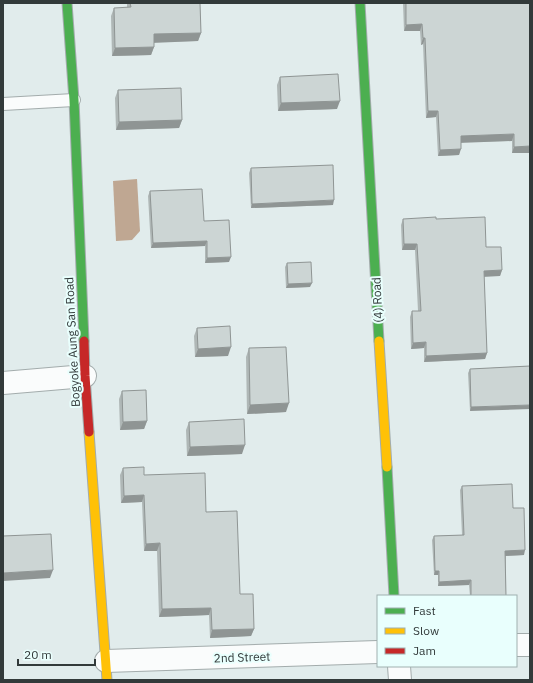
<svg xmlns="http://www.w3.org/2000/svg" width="533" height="683" viewBox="0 0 533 683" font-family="'IBM Plex Sans',sans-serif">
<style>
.water{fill:#bfa792}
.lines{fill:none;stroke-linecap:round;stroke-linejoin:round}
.lane-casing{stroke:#a3acac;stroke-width:14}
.street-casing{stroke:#a3acac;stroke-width:24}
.fast-casing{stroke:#a3acac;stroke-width:11}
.slow-casing{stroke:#a3acac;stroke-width:11}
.jam-casing{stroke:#a3acac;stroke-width:11}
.lane{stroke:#fafcfc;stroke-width:12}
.street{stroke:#fafcfc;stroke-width:22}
.fast{stroke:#4caf50;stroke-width:9}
.slow{stroke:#ffc107;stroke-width:9}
.jam{stroke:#c62828;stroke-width:9}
.wall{fill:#afb7b6}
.shaded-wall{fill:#8f9594}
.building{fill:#ccd5d4;stroke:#8f9594}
.labels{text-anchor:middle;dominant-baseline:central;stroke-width:4;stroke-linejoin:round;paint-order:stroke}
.street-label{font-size:12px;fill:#323a3a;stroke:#e9fffd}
</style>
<rect width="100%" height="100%" fill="#e1ecec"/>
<path class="water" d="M137,179L140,231L132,240L116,241L113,181Z"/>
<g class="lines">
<defs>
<path id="lane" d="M3,104L74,100"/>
<path id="street" d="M3,383L85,376
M516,645H530
M106,661L378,652
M399,666L400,680"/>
<path id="fast" d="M67,3L74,100L84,341
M360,3L379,341
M387,467L394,596"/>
<path id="slow" d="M379,341L387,467
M89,432L107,680"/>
<path id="jam" d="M84,341L85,376L89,432"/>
</defs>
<use href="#lane" class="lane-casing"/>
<use href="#street" class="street-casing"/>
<use href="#fast" class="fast-casing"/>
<use href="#slow" class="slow-casing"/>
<use href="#jam" class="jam-casing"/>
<use href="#lane" class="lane"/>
<use href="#street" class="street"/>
<use href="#fast" class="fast"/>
<use href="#slow" class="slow"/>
<use href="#jam" class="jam"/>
</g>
<path class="wall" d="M127,3H200L201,33L198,41L154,42V47L151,55L112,56L111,16L114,8H127Z
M403,3H530V153H512V141L461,142L459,155L438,156L436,117L426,118L423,44L421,45L420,31H404Z
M280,77L337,109L278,111L277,85Z
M118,90L182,120L179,128L116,130L115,98Z
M251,168L333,205L251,208L249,173Z
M150,191L204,221L229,262L205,263V246L151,248L148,196Z
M403,219H436L486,247L502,270L500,276H484L487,353L485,359L424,362V348L411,349L410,317L412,311H418L415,250H402L401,225Z
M287,263L310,287L286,288L285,267Z
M197,328L228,356L195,357L194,336Z
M249,348L286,412L247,414L246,357Z
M530,366L470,411L468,373L470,369Z
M122,391L147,421L144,429L120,430L119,399Z
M189,422L242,454L187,456L186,430Z
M123,468L144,475L206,512L254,629L251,636L210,638L209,615L159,617L157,551H144L142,502L121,503L120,475Z
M462,486L513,508L524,555L506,556V596H470L469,585L438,586V575H434L432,540L434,536L462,535L460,490Z"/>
<path class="shaded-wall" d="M422,24L420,31H404L406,25Z
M201,33L198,41L151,43L154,34Z
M423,38H425L423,44L421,45Z
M154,47L151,55L112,56L115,48Z
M340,101L337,109L278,111L281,103Z
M428,111H438L436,117L426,118Z
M182,120L179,128L116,130L119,122Z
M514,134L512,141L458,143L461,136Z
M530,146V153H512L514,147Z
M461,149L459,155L438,156L440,150Z
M334,200L333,205L251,208L252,204Z
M207,241L205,246L151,248L153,243Z
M404,244H417L415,250H402Z
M231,257L229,262L205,263L207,258Z
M502,270L500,276L482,277L484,271Z
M312,283L310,287L286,288L288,284Z
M426,342L424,348L411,349L413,343Z
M231,347L228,356L195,357L198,349Z
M487,353L485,359L424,362L426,356Z
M289,403L286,412L247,414L250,405Z
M530,405V409L470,411L471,407Z
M147,421L144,429L120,430L123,422Z
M245,445L242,454L187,456L190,447Z
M144,495L142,502L121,503L124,496Z
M160,543L157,551H144L146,544Z
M525,550L524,555L504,556L505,551Z
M53,570L50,578L3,581V573Z
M435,571H439L438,575H434Z
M471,580L469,585L438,586L439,582Z
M211,608L209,615L159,617L162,609Z
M254,629L251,636L210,638L212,630Z"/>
<path class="building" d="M130,3H200L201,33L154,34V47L115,48L114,8L131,7Z
M406,3H530V146L514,147V134L461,136V149L440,150L438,111H428L425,38H423L422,24L406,25Z
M338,74L340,101L281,103L280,77Z
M181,88L182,120L119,122L118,90Z
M333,165L334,200L252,204L251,168Z
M202,189L204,221L229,220L231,257L207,258V241L153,243L150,191Z
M436,217V219L485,217L486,247H501L502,270L484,271L487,353L426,356V342L413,343L412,311H421L417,244H404L403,219Z
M311,262L312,283L288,284L287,263Z
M230,326L231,347L198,349L197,328Z
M286,347L289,403L250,405L249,348Z
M530,366V405L471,407L470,369Z
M146,390L147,421L123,422L122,391Z
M244,419L245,445L190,447L189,422Z
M144,467V475L205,473L206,512L237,511L240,594H253L254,629L212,630L211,608L162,609L160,543L146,544L144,495L124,496L123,468Z
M512,484L513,508H524L525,550L505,551L506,596H471V580L439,582V571H435L434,536L464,535L462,486Z
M51,534L53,570L3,573V536Z"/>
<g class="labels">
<g class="street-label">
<text transform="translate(377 300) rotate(-93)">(4) Road</text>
<text transform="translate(72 342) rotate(-93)">Bogyoke Aung San Road</text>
<text transform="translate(242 657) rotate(-2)">2nd Street</text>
</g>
</g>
<rect width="533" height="683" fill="none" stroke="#323a3a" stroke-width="8"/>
<rect x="377" y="595" width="140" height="72" fill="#e9fffd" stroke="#a0b0af"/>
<rect x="385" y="608" width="20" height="6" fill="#4caf50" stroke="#a0b0af"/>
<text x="413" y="615" font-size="12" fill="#323a3a">Fast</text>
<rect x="385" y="628" width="20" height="6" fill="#ffc107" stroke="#a0b0af"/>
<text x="413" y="635" font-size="12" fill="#323a3a">Slow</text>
<rect x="385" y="648" width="20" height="6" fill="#c62828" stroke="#a0b0af"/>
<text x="413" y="655" font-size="12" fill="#323a3a">Jam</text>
<path d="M18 659v6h77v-6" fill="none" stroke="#323a3a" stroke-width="2"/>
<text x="24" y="659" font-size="12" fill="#323a3a" stroke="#e9fffd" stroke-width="3" paint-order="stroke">20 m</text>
</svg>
